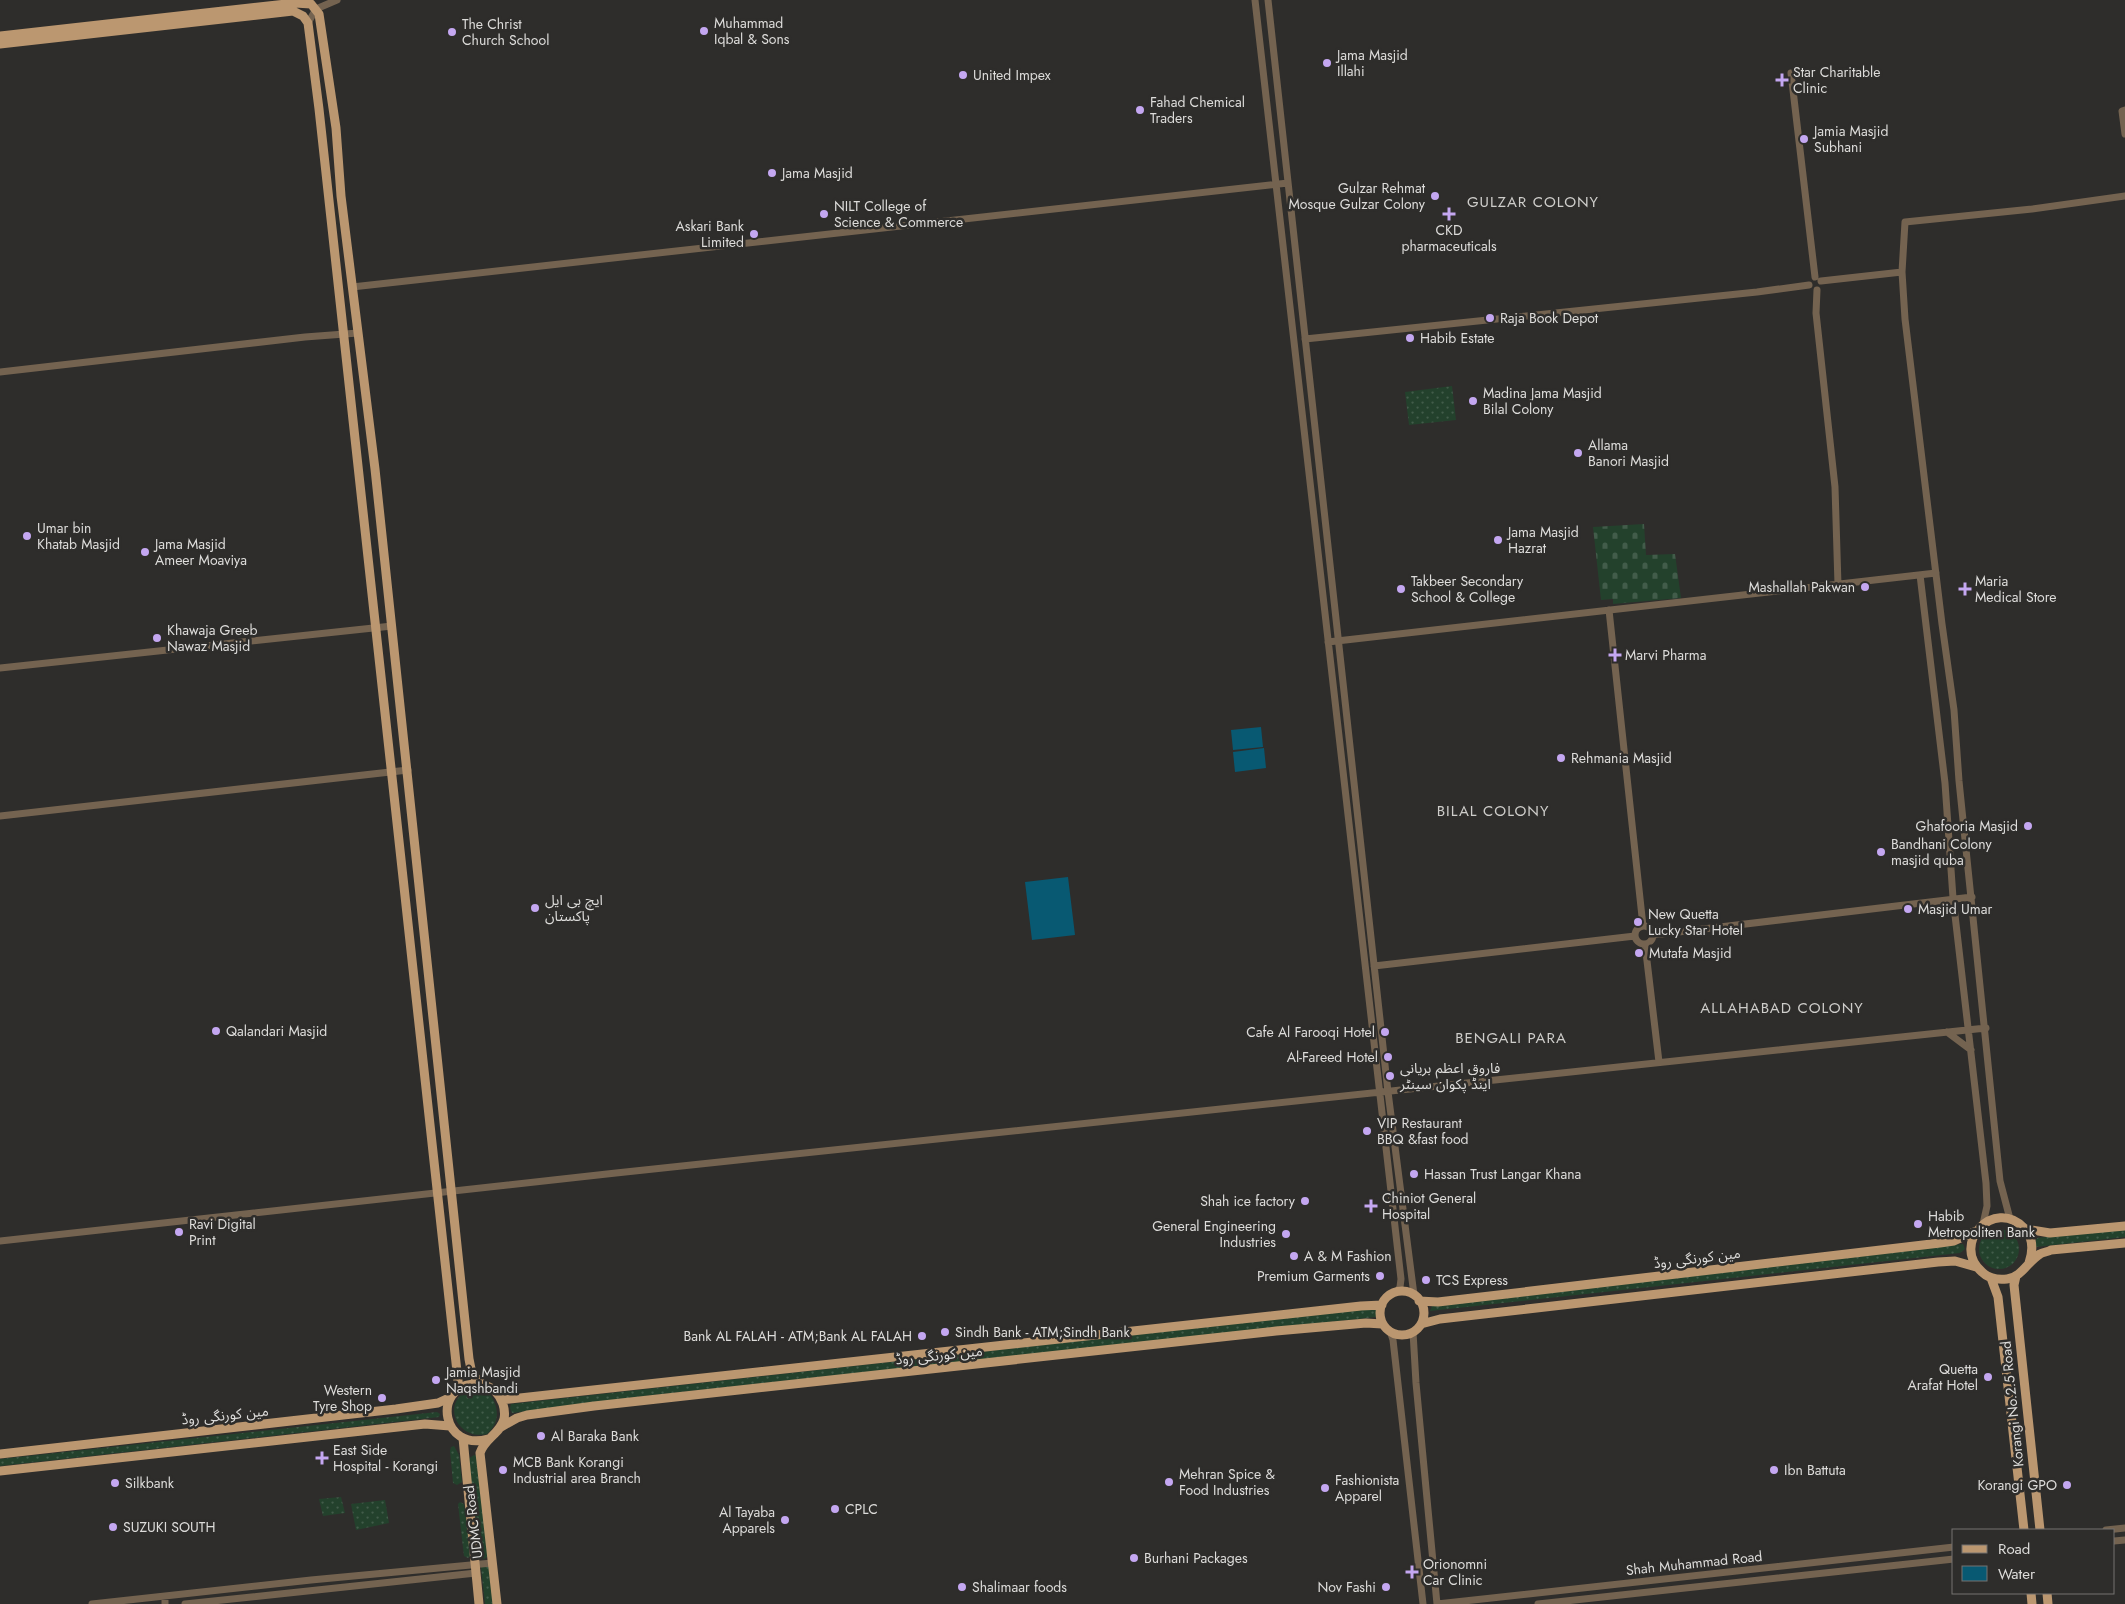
<svg xmlns="http://www.w3.org/2000/svg" width="2125" height="1604" viewBox="0 0 2125 1604" font-family="Jost,'Noto Sans Arabic',sans-serif">
<style>
.grass{fill:url(#grass-dots)}
.cemetery{fill:url(#cemetery-stones)}
.water{fill:#085972}
.lines{fill:none;stroke-linecap:round;stroke-linejoin:round}
.minor{stroke:#746350;stroke-width:7}
.major{stroke:#bb9770;stroke-width:9}
.poi-dot{fill:#c4a7f1;stroke:#2e2d2b;stroke-width:2}
.labels{text-anchor:middle;dominant-baseline:central;stroke-width:5;stroke-linejoin:round;paint-order:stroke}
.poi-label{font-size:14px;fill:#dddcda;stroke:#2e2d2b;text-anchor:start}
.street-label{font-size:14px;fill:#dddcda;stroke:#2e2d2b}
.neighbourhood-label{font-size:15px;letter-spacing:1px;fill:#cecdca;stroke:#2e2d2b}
</style>
<defs>
<pattern id="grass-dots" width="8" height="8" patternUnits="userSpaceOnUse" patternTransform="scale(1.25)"><rect width="8" height="8" fill="#23412c"/><path d="M2 2h.1M6 6h.1" fill="none" stroke="#425c4a" stroke-width="1.8" stroke-linecap="round"/></pattern>
<pattern id="cemetery-stones" width="16" height="16" patternUnits="userSpaceOnUse" patternTransform="scale(1.25)"><rect width="16" height="16" fill="#23412c"/><path d="M2 7V4a2 2 0 0 1 4 0v3zM10 15v-3a2 2 0 0 1 4 0v3z" fill="#425c4a"/></pattern>
</defs>
<rect width="100%" height="100%" fill="#2e2d2b"/>
<path class="grass" d="M1452,386L1456,420L1409,425L1405,392Z
M1979 1249a20 20 0 1 1 40 0a20 20 0 1 1-40 0Z
M2125,1229V1237L2036,1247V1238Z
M1963,1244L1965,1249L1960,1253L1430,1311L1432,1306Z
M1376,1308V1317L644,1396L512,1413L510,1408L511,1404Z
M470,1389H475L488,1392C499,1405 501,1422 487,1434C458,1441 439,1403 470,1389Z
M437,1412L440,1414L439,1417L0,1466V1459Z
M454,1446L459,1455L462,1482L457,1485L453,1483L450,1451L451,1447Z
M474,1455L477,1456L488,1556L484,1559L479,1555L468,1459Z
M341,1497L345,1513L323,1516L319,1499Z
M385,1500L389,1523L356,1530L351,1504Z
M460,1502L464,1504L471,1555L468,1558L464,1556L458,1504Z
M488,1565L489,1568L493,1604H485L481,1568L482,1566Z"/>
<path class="cemetery" d="M1644,524L1646,555L1675,554L1681,598L1613,604V599L1601,600L1593,527Z"/>
<path class="water" d="M1261,727L1263,747L1233,750L1231,730Z
M1264,748L1266,768L1235,772L1233,752Z
M1068,877L1075,935L1032,940L1025,882Z"/>
<g class="lines">
<path class="minor" d="M1255,0L1401,1279L1400,1287L1397,1292
M1268,0L1388,1092L1414,1295
M308,23L316,9L337,0
M1791,73L1815,277
M2125,110L2122,111L2125,134
M1821,281L1902,272
M352,287L1288,183
M1817,290L1816,313L1835,487L1838,585
M1305,339L1757,292L1809,285
M0,372L305,337L358,333
M1920,575L1945,783L1953,898L1986,1183L1987,1206L1983,1224
M1609,610L1643,926
M1328,642L1936,573
M0,668L392,626
M0,816L408,770
M1635 935a9 9 0 1 1 18 0a9 9 0 1 1-18 0Z
M1653,935L1972,897
M1645,944L1659,1062
M1374,966L1635,936
M1947,1032L1971,1050
M2010,1219L2000,1181L1959,781L1954,710L1942,624L1905,319L1902,272L1905,222L2032,209L2125,196
M0,1241L616,1173L1986,1028
M1390,1331L1393,1340L1423,1604
M1413,1332L1416,1383L1437,1604
M2106,1530L2125,1528
M2114,1541L2125,1540
M165,1596V1604
M92,1604L311,1580L492,1563
M185,1604L476,1573
M1437,1604L1954,1547
M1538,1604L1954,1559"/>
<path class="major" d="M0,36L295,3L311,4L319,14L336,128L341,196L375,469L469,1359L472,1374L482,1384
M0,44L293,11L303,16L308,23L319,109L459,1390
M2026,1229L2050,1233L2125,1226
M2029,1263C2033,1251 2034,1238 2024,1228C1994,1197 1950,1244 1982,1272C1988,1278 1998,1280 2007,1279C2022,1277 2028,1261 2040,1254C2043,1252 2048,1252 2051,1250L2125,1243
M2016,1276L2014,1285L2040,1530
M1991,1278L1998,1297L2024,1530
M1380 1313a22 22 0 1 1 44 0a22 22 0 1 1-44 0Z
M1419,1301L1438,1302L1940,1243L1954,1241L1976,1231
M1421,1324L1440,1319L1938,1262L1955,1261L1976,1267
M501,1400L1361,1306L1382,1305
M501,1427L517,1418L527,1415L594,1406L1276,1331L1366,1323L1382,1324
M463,1438L479,1604
M488,1439C442,1452 432,1388 473,1384C481,1383 489,1386 495,1391C502,1398 506,1409 504,1419C500,1434 485,1438 480,1453L497,1604
M0,1454L396,1409L438,1403L451,1397
M0,1471L425,1424L450,1426
M2031,1593L2032,1604
M2047,1593L2048,1604"/>
</g>
<g class="poi-dot">
<circle cx="704" cy="31" r="5"/>
<circle cx="452" cy="32" r="5"/>
<circle cx="1327" cy="63" r="5"/>
<circle cx="963" cy="75" r="5"/>
<path d="M1779.5 72.5h5v5h5v5h-5v5h-5v-5h-5v-5h5z"/>
<circle cx="1140" cy="110" r="5"/>
<circle cx="1804" cy="139" r="5"/>
<circle cx="772" cy="173" r="5"/>
<circle cx="1435" cy="196" r="5"/>
<circle cx="824" cy="214" r="5"/>
<path d="M1446.5 206.5h5v5h5v5h-5v5h-5v-5h-5v-5h5z"/>
<circle cx="754" cy="234" r="5"/>
<circle cx="1490" cy="318" r="5"/>
<circle cx="1410" cy="338" r="5"/>
<circle cx="1473" cy="401" r="5"/>
<circle cx="1578" cy="453" r="5"/>
<circle cx="27" cy="536" r="5"/>
<circle cx="1498" cy="540" r="5"/>
<circle cx="145" cy="552" r="5"/>
<circle cx="1865" cy="587" r="5"/>
<circle cx="1401" cy="589" r="5"/>
<path d="M1962.5 581.5h5v5h5v5h-5v5h-5v-5h-5v-5h5z"/>
<circle cx="157" cy="638" r="5"/>
<path d="M1612.5 647.5h5v5h5v5h-5v5h-5v-5h-5v-5h5z"/>
<circle cx="1561" cy="758" r="5"/>
<circle cx="2028" cy="826" r="5"/>
<circle cx="1881" cy="852" r="5"/>
<circle cx="535" cy="908" r="5"/>
<circle cx="1908" cy="909" r="5"/>
<circle cx="1638" cy="922" r="5"/>
<circle cx="1639" cy="953" r="5"/>
<circle cx="216" cy="1031" r="5"/>
<circle cx="1385" cy="1032" r="5"/>
<circle cx="1388" cy="1057" r="5"/>
<circle cx="1390" cy="1076" r="5"/>
<circle cx="1367" cy="1131" r="5"/>
<circle cx="1414" cy="1174" r="5"/>
<circle cx="1305" cy="1201" r="5"/>
<path d="M1368.5 1198.5h5v5h5v5h-5v5h-5v-5h-5v-5h5z"/>
<circle cx="1918" cy="1224" r="5"/>
<circle cx="179" cy="1232" r="5"/>
<circle cx="1286" cy="1234" r="5"/>
<circle cx="1294" cy="1256" r="5"/>
<circle cx="1380" cy="1276" r="5"/>
<circle cx="1426" cy="1280" r="5"/>
<circle cx="945" cy="1332" r="5"/>
<circle cx="922" cy="1336" r="5"/>
<circle cx="1988" cy="1377" r="5"/>
<circle cx="436" cy="1380" r="5"/>
<circle cx="382" cy="1398" r="5"/>
<circle cx="541" cy="1436" r="5"/>
<path d="M319.5 1450.5h5v5h5v5h-5v5h-5v-5h-5v-5h5z"/>
<circle cx="503" cy="1470" r="5"/>
<circle cx="1774" cy="1470" r="5"/>
<circle cx="1169" cy="1482" r="5"/>
<circle cx="115" cy="1483" r="5"/>
<circle cx="2067" cy="1485" r="5"/>
<circle cx="1325" cy="1488" r="5"/>
<circle cx="835" cy="1509" r="5"/>
<circle cx="785" cy="1520" r="5"/>
<circle cx="113" cy="1527" r="5"/>
<circle cx="1134" cy="1558" r="5"/>
<path d="M1409.5 1564.5h5v5h5v5h-5v5h-5v-5h-5v-5h5z"/>
<circle cx="962" cy="1587" r="5"/>
<circle cx="1386" cy="1587" r="5"/>
</g>
<g class="labels">
<g class="poi-label">
<text x="714" y="23">Muhammad<tspan x="714" dy="16">Iqbal &amp; Sons</tspan></text>
<text x="462" y="24">The Christ<tspan x="462" dy="16">Church School</tspan></text>
<text x="1337" y="55">Jama Masjid<tspan x="1337" dy="16">Illahi</tspan></text>
<text x="1793" y="72">Star Charitable<tspan x="1793" dy="16">Clinic</tspan></text>
<text x="973" y="75">United Impex</text>
<text x="1150" y="102">Fahad Chemical<tspan x="1150" dy="16">Traders</tspan></text>
<text x="1814" y="131">Jamia Masjid<tspan x="1814" dy="16">Subhani</tspan></text>
<text x="782" y="173">Jama Masjid</text>
<text x="1425" y="188" text-anchor="end">Gulzar Rehmat<tspan x="1425" dy="16">Mosque Gulzar Colony</tspan></text>
<text x="834" y="206">NILT College of<tspan x="834" dy="16">Science &amp; Commerce</tspan></text>
<text x="744" y="226" text-anchor="end">Askari Bank<tspan x="744" dy="16">Limited</tspan></text>
<text x="1449" y="230" text-anchor="middle">CKD<tspan x="1449" dy="16">pharmaceuticals</tspan></text>
<text x="1500" y="318">Raja Book Depot</text>
<text x="1420" y="338">Habib Estate</text>
<text x="1483" y="393">Madina Jama Masjid<tspan x="1483" dy="16">Bilal Colony</tspan></text>
<text x="1588" y="445">Allama<tspan x="1588" dy="16">Banori Masjid</tspan></text>
<text x="37" y="528">Umar bin<tspan x="37" dy="16">Khatab Masjid</tspan></text>
<text x="1508" y="532">Jama Masjid<tspan x="1508" dy="16">Hazrat</tspan></text>
<text x="155" y="544">Jama Masjid<tspan x="155" dy="16">Ameer Moaviya</tspan></text>
<text x="1411" y="581">Takbeer Secondary<tspan x="1411" dy="16">School &amp; College</tspan></text>
<text x="1975" y="581">Maria<tspan x="1975" dy="16">Medical Store</tspan></text>
<text x="1855" y="587" text-anchor="end">Mashallah Pakwan</text>
<text x="167" y="630">Khawaja Greeb<tspan x="167" dy="16">Nawaz Masjid</tspan></text>
<text x="1625" y="655">Marvi Pharma</text>
<text x="1571" y="758">Rehmania Masjid</text>
<text x="2018" y="826" text-anchor="end">Ghafooria Masjid</text>
<text x="1891" y="844">Bandhani Colony<tspan x="1891" dy="16">masjid quba</tspan></text>
<text x="545" y="900">ایچ بی ایل<tspan x="545" dy="16">پاکستان</tspan></text>
<text x="1918" y="909">Masjid Umar</text>
<text x="1648" y="914">New Quetta<tspan x="1648" dy="16">Lucky Star Hotel</tspan></text>
<text x="1649" y="953">Mutafa Masjid</text>
<text x="226" y="1031">Qalandari Masjid</text>
<text x="1375" y="1032" text-anchor="end">Cafe Al Farooqi Hotel</text>
<text x="1378" y="1057" text-anchor="end">Al-Fareed Hotel</text>
<text x="1400" y="1068">فاروق اعظم بریانی<tspan x="1400" dy="16">اینڈ پکوان سینٹر</tspan></text>
<text x="1377" y="1123">VIP Restaurant<tspan x="1377" dy="16">BBQ &amp;fast food</tspan></text>
<text x="1424" y="1174">Hassan Trust Langar Khana</text>
<text x="1382" y="1198">Chiniot General<tspan x="1382" dy="16">Hospital</tspan></text>
<text x="1295" y="1201" text-anchor="end">Shah ice factory</text>
<text x="1928" y="1216">Habib<tspan x="1928" dy="16">Metropoliten Bank</tspan></text>
<text x="189" y="1224">Ravi Digital<tspan x="189" dy="16">Print</tspan></text>
<text x="1276" y="1226" text-anchor="end">General Engineering<tspan x="1276" dy="16">Industries</tspan></text>
<text x="1304" y="1256">A &amp; M Fashion</text>
<text x="1370" y="1276" text-anchor="end">Premium Garments</text>
<text x="1436" y="1280">TCS Express</text>
<text x="955" y="1332">Sindh Bank - ATM;Sindh Bank</text>
<text x="912" y="1336" text-anchor="end">Bank AL FALAH - ATM;Bank AL FALAH</text>
<text x="1978" y="1369" text-anchor="end">Quetta<tspan x="1978" dy="16">Arafat Hotel</tspan></text>
<text x="446" y="1372">Jamia Masjid<tspan x="446" dy="16">Naqshbandi</tspan></text>
<text x="372" y="1390" text-anchor="end">Western<tspan x="372" dy="16">Tyre Shop</tspan></text>
<text x="551" y="1436">Al Baraka Bank</text>
<text x="333" y="1450">East Side<tspan x="333" dy="16">Hospital - Korangi</tspan></text>
<text x="513" y="1462">MCB Bank Korangi<tspan x="513" dy="16">Industrial area Branch</tspan></text>
<text x="1784" y="1470">Ibn Battuta</text>
<text x="1179" y="1474">Mehran Spice &amp;<tspan x="1179" dy="16">Food Industries</tspan></text>
<text x="1335" y="1480">Fashionista<tspan x="1335" dy="16">Apparel</tspan></text>
<text x="125" y="1483">Silkbank</text>
<text x="2057" y="1485" text-anchor="end">Korangi GPO</text>
<text x="845" y="1509">CPLC</text>
<text x="775" y="1512" text-anchor="end">Al Tayaba<tspan x="775" dy="16">Apparels</tspan></text>
<text x="123" y="1527">SUZUKI SOUTH</text>
<text x="1144" y="1558">Burhani Packages</text>
<text x="1423" y="1564">Orionomni<tspan x="1423" dy="16">Car Clinic</tspan></text>
<text x="972" y="1587">Shalimaar foods</text>
<text x="1376" y="1587" text-anchor="end">Nov Fashi</text>
</g>
<g class="street-label">
<text transform="translate(1697 1258) rotate(-7)">مین کورنگی روڈ</text>
<text transform="translate(939 1355) rotate(-6)">مین کورنگی روڈ</text>
<text transform="translate(2012 1404) rotate(-96)">Korangi No.2.5 Road</text>
<text transform="translate(225 1415) rotate(-6)">مین کورنگی روڈ</text>
<text transform="translate(473 1522) rotate(-97)">UDMC Road</text>
<text transform="translate(1694 1563) rotate(-6)">Shah Muhammad Road</text>
</g>
<g class="neighbourhood-label">
<text x="1533" y="202">GULZAR COLONY</text>
<text x="1493" y="811">BILAL COLONY</text>
<text x="1782" y="1008">ALLAHABAD COLONY</text>
<text x="1511" y="1038">BENGALI PARA</text>
</g>
</g>
<rect x="1952" y="1529" width="162" height="65" fill="#2e2d2b" stroke="#747371"/>
<rect x="1962" y="1545" width="25" height="8" fill="#bb9770" stroke="#747371"/>
<text x="1998" y="1554" font-size="15" fill="#dddcda">Road</text>
<rect x="1962" y="1566" width="25" height="15" fill="#085972" stroke="#747371"/>
<text x="1998" y="1579" font-size="15" fill="#dddcda">Water</text>
</svg>
